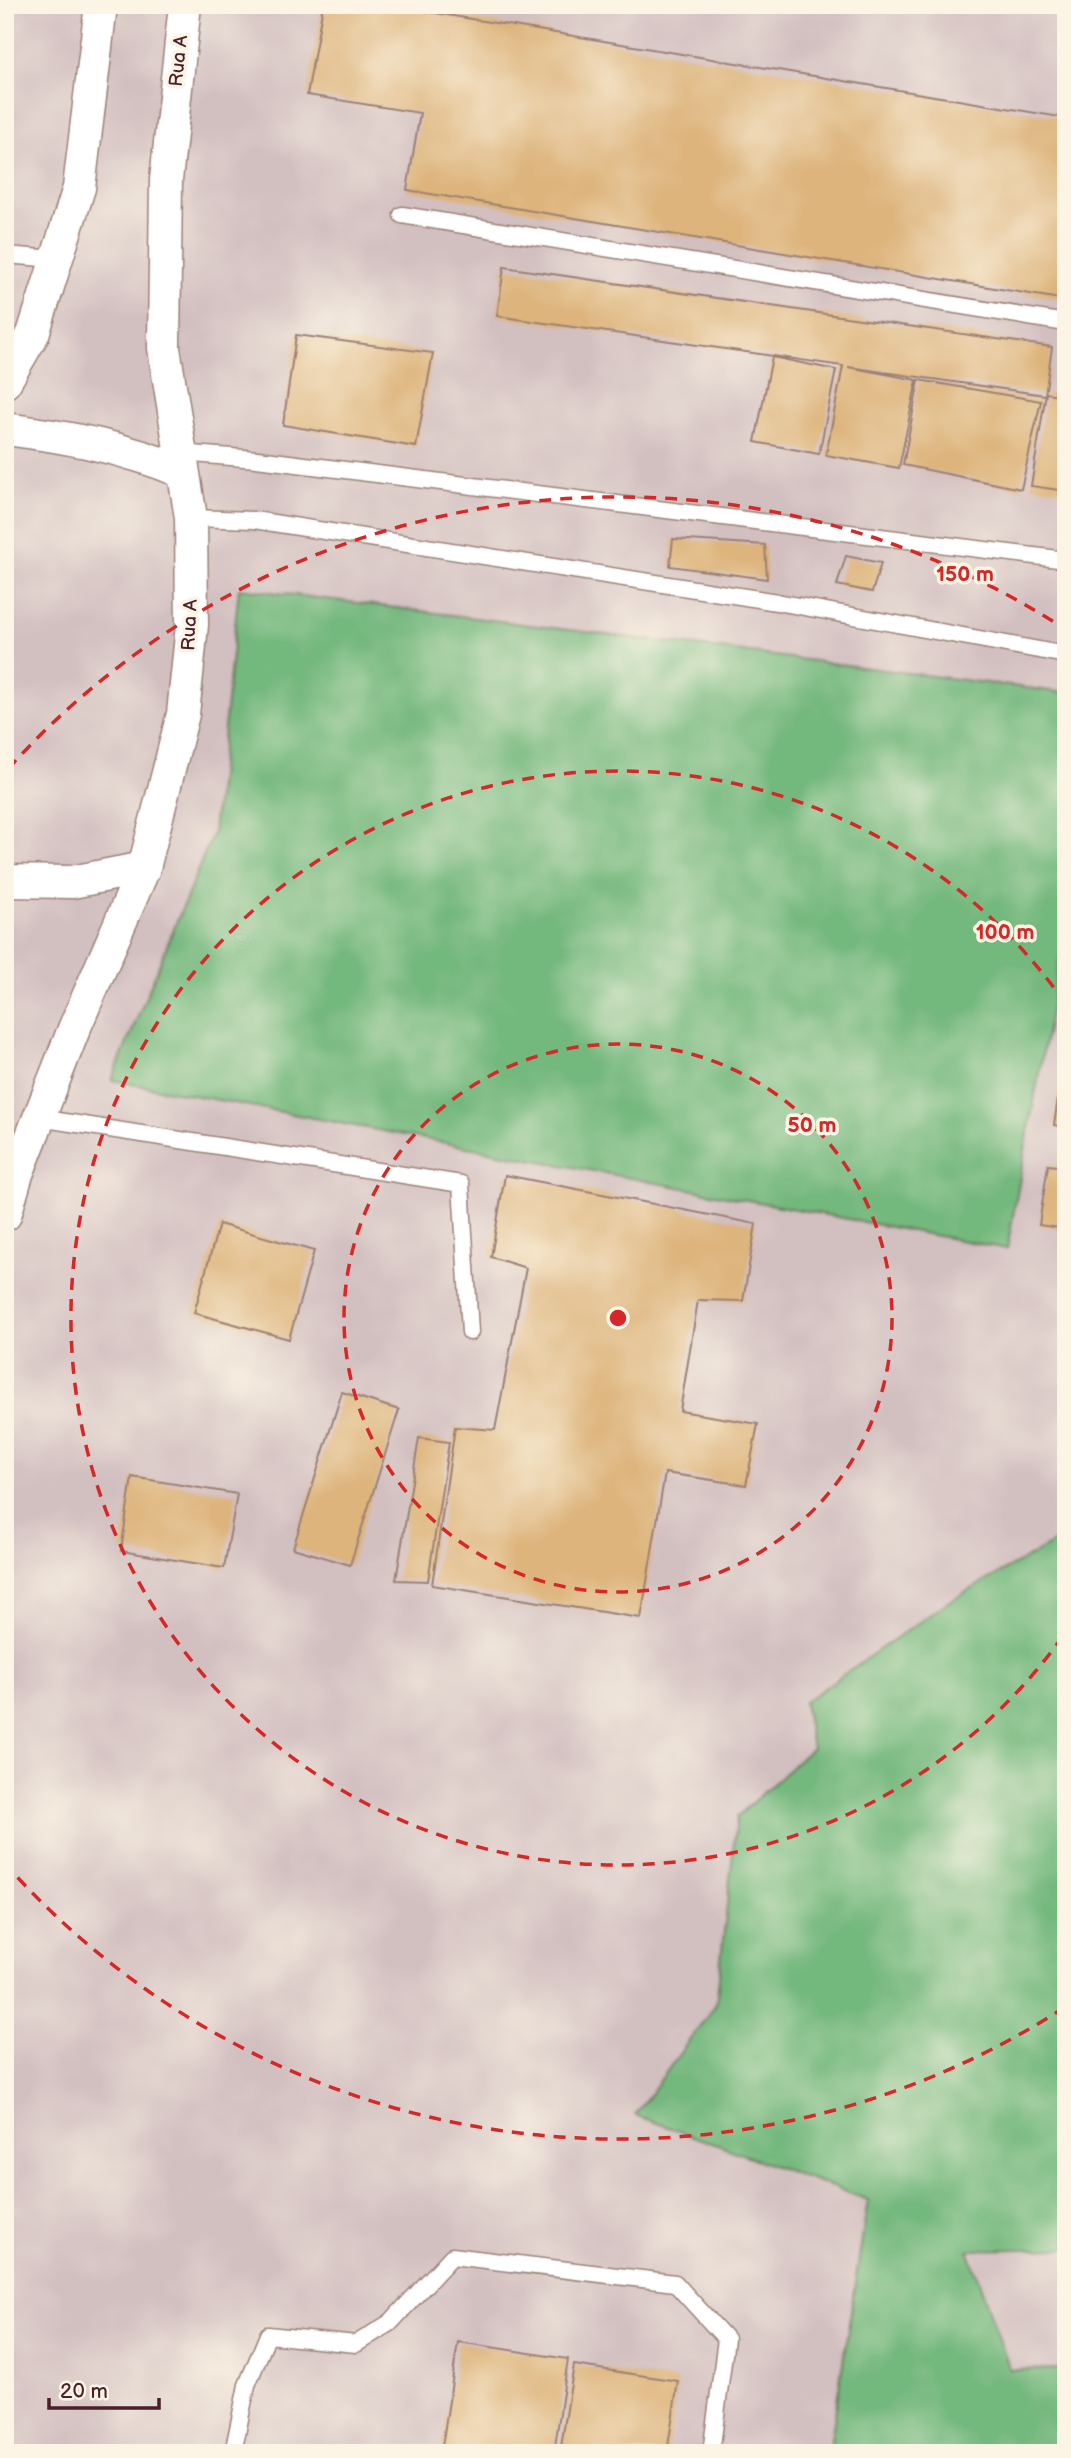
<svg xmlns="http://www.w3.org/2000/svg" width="1071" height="2458" viewBox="0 0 1071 2458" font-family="'Balsamiq Sans',sans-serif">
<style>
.industrial{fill:#d2bfc0}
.forest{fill:#73b87d;stroke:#5e6c54;stroke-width:2}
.building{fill:#ddb47c}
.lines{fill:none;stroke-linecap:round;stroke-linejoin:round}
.service-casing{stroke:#9c8176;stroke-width:19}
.minor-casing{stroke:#9c8176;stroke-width:35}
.service{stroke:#fff;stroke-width:16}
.minor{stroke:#fff;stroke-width:32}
.ring{fill:none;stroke:#d62828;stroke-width:3.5;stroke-dasharray:12 9}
.labels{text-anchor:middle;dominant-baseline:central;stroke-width:7;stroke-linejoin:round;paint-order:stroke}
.street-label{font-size:19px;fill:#4a1f2b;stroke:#fcf5e5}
.centre{fill:#d62828;stroke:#fcf5e5;stroke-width:3.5}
.ring-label{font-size:21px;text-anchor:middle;font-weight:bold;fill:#d62828;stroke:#fcf5e5;stroke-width:7;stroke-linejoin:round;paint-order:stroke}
</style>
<rect width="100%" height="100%" fill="#fcf5e5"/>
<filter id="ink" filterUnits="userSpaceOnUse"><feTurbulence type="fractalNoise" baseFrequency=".0143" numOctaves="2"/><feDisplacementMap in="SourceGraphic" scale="14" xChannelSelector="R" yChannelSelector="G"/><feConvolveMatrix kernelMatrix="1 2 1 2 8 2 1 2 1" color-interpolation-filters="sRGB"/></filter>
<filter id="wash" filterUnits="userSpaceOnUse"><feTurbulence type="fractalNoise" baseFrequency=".00686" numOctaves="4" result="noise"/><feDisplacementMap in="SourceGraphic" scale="28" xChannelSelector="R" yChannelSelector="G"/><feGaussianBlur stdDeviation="1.57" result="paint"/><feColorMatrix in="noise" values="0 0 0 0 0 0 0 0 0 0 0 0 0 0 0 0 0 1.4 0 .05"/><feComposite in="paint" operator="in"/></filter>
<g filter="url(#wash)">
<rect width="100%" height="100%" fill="#ede3c2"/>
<path class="industrial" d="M5,5H1066V2453H5Z"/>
<path class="forest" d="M239,588L1066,693V924L1007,1249L112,1080L213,833Z
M1066,1536V2248L968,2250L1010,2370L1066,2369V2453H829L868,2200L635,2115L716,2004L737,1817L812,1748L804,1702L948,1602Z"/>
<g id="blocks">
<path class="building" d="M323,5H387L1066,118V300L407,190L420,113L307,95Z
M504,267L1052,347L1045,395L848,367L917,380L899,468L826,455L843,366L497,316Z
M296,335L433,353L416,447L283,425Z
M772,357L836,370L819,454L755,442Z
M919,380L1041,401L1021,489L903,465Z
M1046,393L1066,396V491L1031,486Z
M673,539L765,545L767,579L670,566Z
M846,556L881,563L872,592L837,585Z
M1064,1058H1066V1127L1054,1125Z
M1048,1165L1066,1167V1229L1039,1225Z
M505,1175L756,1224L743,1301L698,1300L680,1411L758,1424L746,1485L665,1473L641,1618L432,1585L455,1427L495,1430L526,1268L491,1257Z
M219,1224L314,1251L289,1339L194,1313Z
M342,1392L399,1410L350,1565L293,1548Z
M419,1438L449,1442L428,1581L396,1580Z
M132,1477L237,1494L224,1568L121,1551Z
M458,2342L568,2359L554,2453H441Z
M574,2365L678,2381L667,2453H560Z
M301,2446L331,2451V2453H300Z"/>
</g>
</g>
<g filter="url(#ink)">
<use href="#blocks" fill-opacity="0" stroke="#9c8176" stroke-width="2"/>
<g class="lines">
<defs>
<path id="service" d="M402,215L1066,323
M5,255L56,259
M179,453L257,459L1066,560
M191,518L254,520L777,602L1066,655
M39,1118L461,1184L470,1332
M233,2453L247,2385L268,2335L356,2344L391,2322L452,2256L675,2283L726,2339L711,2453"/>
<path id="minor" d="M5,382L33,334L79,188L101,5
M5,429C68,437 124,447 183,472
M5,881L72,882L144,868
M5,1215L17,1174L74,1029L144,868L183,714L192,625L191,518L164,348L166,180L185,5"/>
</defs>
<use href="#service" class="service-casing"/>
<use href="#minor" class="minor-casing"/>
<use href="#service" class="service"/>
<use href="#minor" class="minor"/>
</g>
</g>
<g class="ring">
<circle cx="618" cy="1318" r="274"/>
<path d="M1063 1636A547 547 0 1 1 1063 1000"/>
<path d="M1065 2007A821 821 0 0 1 8 1867M8 769A821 821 0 0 1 1065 629"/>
</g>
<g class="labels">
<g class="street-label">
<text transform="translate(179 61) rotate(-84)">Rua A</text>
<text transform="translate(190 625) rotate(-87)">Rua A</text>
</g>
</g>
<circle cx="618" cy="1318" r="10" class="centre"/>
<g class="ring-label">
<text x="965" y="581">150 m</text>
<text x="1005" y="939">100 m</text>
<text x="812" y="1132">50 m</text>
</g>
<rect width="1071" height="2458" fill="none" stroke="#fcf5e5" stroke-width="28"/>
<path d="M49 2398v10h110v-10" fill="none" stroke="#4a1f2b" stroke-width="3.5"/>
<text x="60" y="2398" font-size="21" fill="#4a1f2b" stroke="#fcf5e5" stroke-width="5" paint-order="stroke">20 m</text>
</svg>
